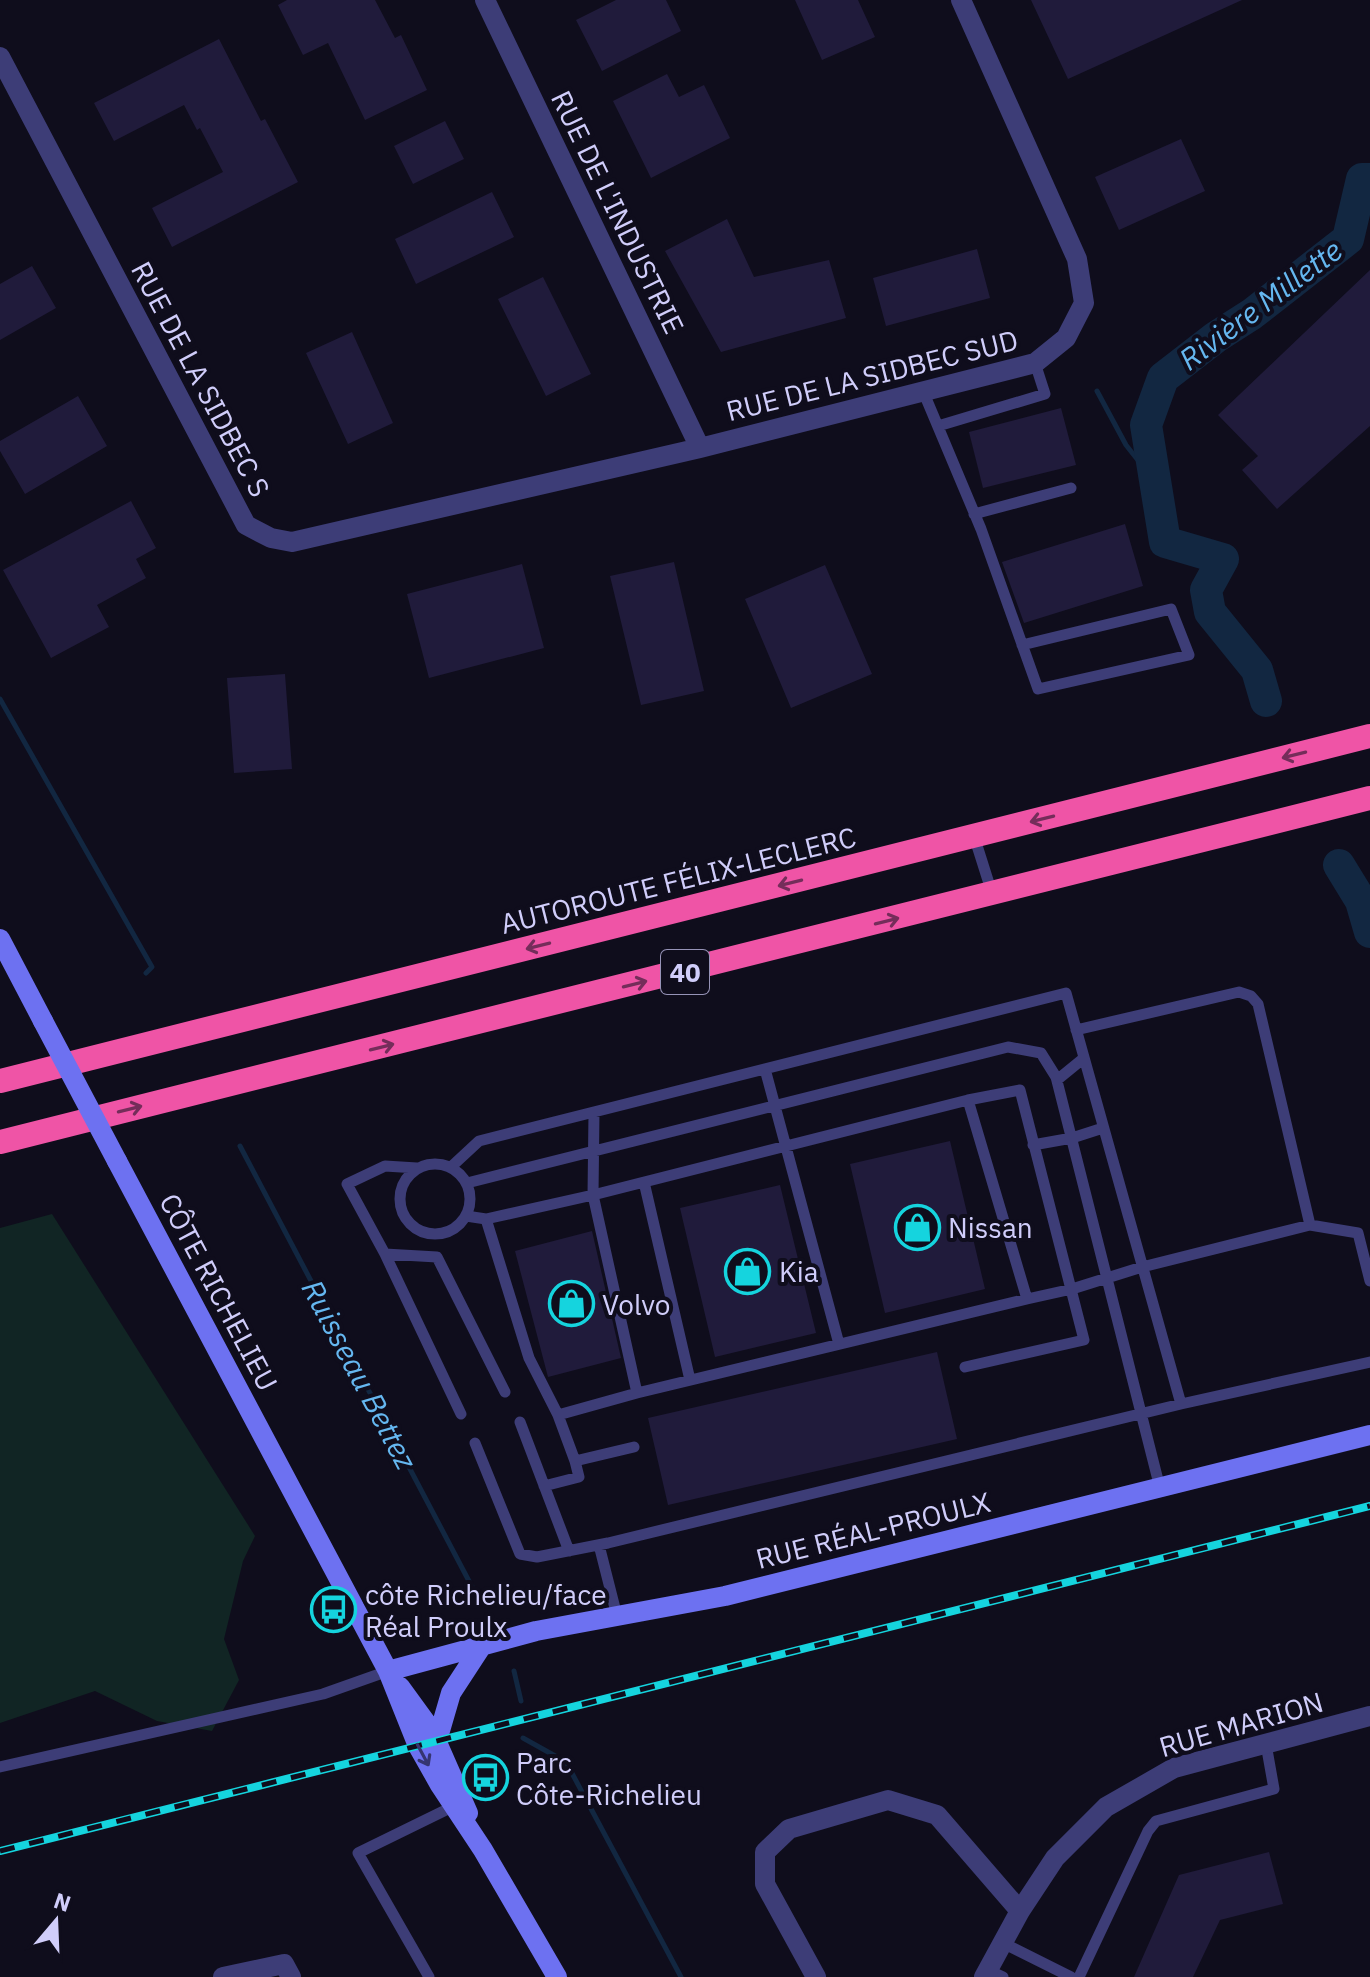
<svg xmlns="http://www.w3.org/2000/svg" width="1370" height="1977" viewBox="0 0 1370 1977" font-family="'IBM Plex Sans',sans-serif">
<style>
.green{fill:#112524}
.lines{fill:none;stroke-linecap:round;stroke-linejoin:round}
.stream{stroke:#122741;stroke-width:5}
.river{stroke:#122741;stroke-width:32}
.building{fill:#201b3b}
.lane{stroke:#3d3d77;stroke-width:11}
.street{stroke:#3d3d77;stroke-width:20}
.secondary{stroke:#6d71f1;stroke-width:20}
.highway{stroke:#ef54a6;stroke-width:24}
.rail-casing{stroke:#15d4de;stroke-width:8}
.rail{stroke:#0f0d1c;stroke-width:5;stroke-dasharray:15;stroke-linecap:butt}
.secondary-bridge{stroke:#6d71f1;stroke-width:20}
.oneway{stroke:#742d5a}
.oneway2{stroke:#353571}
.labels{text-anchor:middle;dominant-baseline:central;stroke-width:8;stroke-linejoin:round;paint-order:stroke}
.shield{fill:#0f0d1c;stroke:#9693b7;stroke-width:2}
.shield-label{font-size:26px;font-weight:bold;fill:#d0cdfa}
.street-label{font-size:28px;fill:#d0cdfa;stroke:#0f0d1c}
.poi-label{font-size:28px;fill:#d0cdfa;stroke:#0f0d1c;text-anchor:start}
.water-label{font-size:30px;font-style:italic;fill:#65b7f0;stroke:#0f0d1c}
</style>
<rect width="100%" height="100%" fill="#0f0d1c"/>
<path class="green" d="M52,1214L255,1536L243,1561L224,1639L239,1680L212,1731L157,1721L95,1691L0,1723V1228Z"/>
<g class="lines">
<path class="stream" d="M1097,391L1126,445L1156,483
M0,699L152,967L146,973
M240,1146L480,1602
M514,1671L521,1701
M523,1738L566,1762L681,1977"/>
<path class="river" d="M1266,701L1257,670L1210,612L1206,590L1223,559L1165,542L1146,425L1163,378L1216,337L1252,314L1348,239L1362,179H1370
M1339,865L1361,901L1370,932"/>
</g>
<path class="building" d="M287,0H375L395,38L401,35L427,90L365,120L328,43L303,55L278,5Z
M616,0H666L681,31L602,71L576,20Z
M795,0H858L875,37L822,60Z
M1031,0H1242L1068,79Z
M219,39L261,121L265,119L298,182L172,247L152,208L223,172L200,128L197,130L184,105L114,141L94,103Z
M667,74L679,97L704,85L730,138L651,178L613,101Z
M445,121L464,159L413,184L394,146Z
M1181,139L1205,191L1119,230L1095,177Z
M492,192L514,237L416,284L395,239Z
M727,219L754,277L829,260L846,318L721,352L665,251Z
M977,249L990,298L886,326L873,278Z
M32,266L56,308L0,340V284Z
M1370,270V426L1277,509L1242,470L1258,456L1218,415Z
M543,277L591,374L546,396L498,299Z
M352,332L393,423L348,444L306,353Z
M78,396L107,446L25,494L0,451V441Z
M1061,408L1076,465L983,488L969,432Z
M131,501L156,548L136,559L146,578L97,605L109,627L51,658L3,570Z
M1125,524L1143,586L1024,623L1002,562Z
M674,562L704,691L641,705L610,576Z
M522,564L544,648L429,678L407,594Z
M825,565L872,674L791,708L745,599Z
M285,674L292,769L234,773L227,678Z
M950,1141L985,1289L885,1313L850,1164Z
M780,1185L816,1333L715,1357L680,1208Z
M592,1231L621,1358L548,1377L515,1251Z
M937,1352L957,1439L668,1505L648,1418Z
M1269,1852L1283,1904L1220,1920L1193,1977H1134L1179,1875Z"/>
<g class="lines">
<path class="lane" d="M923,391L981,529L1038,689L1189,655L1171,609L1022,645
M938,426L1045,394L1035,363
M974,514L1071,488
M974,836L992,893
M765,1069L839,1344
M1057,1080L1084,1058
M594,1112L593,1195L968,1100L1027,1299L637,1393
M1033,1145L1072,1138L1103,1128
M400 1199a35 35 0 1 1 70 0a35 35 0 1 1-70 0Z
M451,1167L479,1141L1066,993L1181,1404L608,1543L537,1557L520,1554L475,1443
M417,1168L385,1166L347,1184L385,1254L461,1414
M644,1182L690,1380
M467,1183L1008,1047L1041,1053L1056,1077L1160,1488
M466,1216L486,1219L529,1358L558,1415L575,1461L634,1447
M486,1219L593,1195L637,1393L558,1415
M1310,1225L1358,1233L1370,1281
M385,1254L437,1257L505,1392
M1027,1299L1072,1289L1142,1267L1310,1225L1258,1004L1251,996L1239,992L1076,1030
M965,1367L1084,1340L1020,1090L968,1100
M1181,1404L1370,1362
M520,1422L569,1551
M544,1486L579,1477L575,1461
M599,1545L617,1616
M0,1767L323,1694L388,1671
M1003,1943L1071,1977
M988,1970L1003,1977
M429,1977L358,1853L454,1806
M1079,1977L1148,1831L1156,1821L1274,1789L1266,1744"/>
<path class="street" d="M485,0L700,448
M0,57L246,525L271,538L292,542L700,448L1035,363L1066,338L1084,303L1077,259L961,0
M223,1977L284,1964L291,1977
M816,1977L765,1884V1852L789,1829L888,1800L937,1815L1020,1911
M984,1977L1020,1911L1055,1858L1106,1807L1174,1768L1370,1716"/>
<path class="secondary" d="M0,939L43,1021
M117,1161L388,1671L418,1746L440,1785L483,1850L557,1977
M388,1671L536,1631L725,1596L1370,1435
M400,1687L432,1731L468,1813
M437,1741L451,1693L483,1644"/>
<path class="highway" d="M0,1081L1370,736
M0,1142L1370,798"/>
<defs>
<path id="rail" d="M0,1851L1370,1506"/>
</defs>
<use href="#rail" class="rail-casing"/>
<use href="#rail" class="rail"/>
<path class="secondary-bridge" d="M43,1021L117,1161"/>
</g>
<defs><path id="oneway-shaft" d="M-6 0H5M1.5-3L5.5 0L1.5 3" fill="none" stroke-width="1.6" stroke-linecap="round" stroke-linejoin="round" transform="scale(2)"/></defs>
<g class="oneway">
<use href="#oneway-shaft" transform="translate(1294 755) rotate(166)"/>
<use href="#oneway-shaft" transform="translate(1042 819) rotate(166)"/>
<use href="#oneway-shaft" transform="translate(790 883) rotate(166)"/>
<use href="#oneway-shaft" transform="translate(887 921) rotate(-14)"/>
<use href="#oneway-shaft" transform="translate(538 946) rotate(166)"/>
<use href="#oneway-shaft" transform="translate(635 984) rotate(-14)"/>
<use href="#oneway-shaft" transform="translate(382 1047) rotate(-14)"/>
<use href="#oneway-shaft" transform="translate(130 1109) rotate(-14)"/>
</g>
<use class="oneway2" href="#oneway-shaft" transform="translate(423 1755) rotate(62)"/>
<defs>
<symbol id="shop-ring" viewBox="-11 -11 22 22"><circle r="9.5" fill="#0f0d1c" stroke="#15d4de" stroke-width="1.5"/><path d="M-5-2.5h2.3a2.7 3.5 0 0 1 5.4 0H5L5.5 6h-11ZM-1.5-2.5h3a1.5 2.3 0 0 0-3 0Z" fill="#15d4de"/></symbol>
<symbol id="bus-ring" viewBox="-11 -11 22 22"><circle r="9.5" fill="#0f0d1c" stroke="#15d4de" stroke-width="1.5"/><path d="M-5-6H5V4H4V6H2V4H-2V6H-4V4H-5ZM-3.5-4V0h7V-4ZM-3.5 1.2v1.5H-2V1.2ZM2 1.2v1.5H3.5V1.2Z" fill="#15d4de"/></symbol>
</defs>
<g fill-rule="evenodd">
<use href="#shop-ring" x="892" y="1202" width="51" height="51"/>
<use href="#shop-ring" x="722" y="1246" width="51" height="51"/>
<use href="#shop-ring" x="546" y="1278" width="51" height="51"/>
<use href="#bus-ring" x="308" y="1584" width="51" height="51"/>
<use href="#bus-ring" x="460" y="1752" width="51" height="51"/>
</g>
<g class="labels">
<rect class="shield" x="661" y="950" width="48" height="44" rx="6"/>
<g class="shield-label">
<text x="685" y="972">40</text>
</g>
<g class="street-label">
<text transform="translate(618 212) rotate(64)">RUE DE L'INDUSTRIE</text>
<text transform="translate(872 375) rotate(-14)">RUE DE LA SIDBEC SUD</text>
<text transform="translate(201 379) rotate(62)">RUE DE LA SIDBEC S</text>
<text transform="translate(678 880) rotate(-14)">AUTOROUTE FÉLIX-LECLERC</text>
<text transform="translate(219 1292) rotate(62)">CÔTE RICHELIEU</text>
<text transform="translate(873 1530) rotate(-14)">RUE RÉAL-PROULX</text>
<text transform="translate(1241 1724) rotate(-16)">RUE MARION</text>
</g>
<g class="poi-label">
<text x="948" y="1227">Nissan</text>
<text x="779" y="1271">Kia</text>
<text x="602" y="1304">Volvo</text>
<text x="365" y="1594">côte Richelieu/face<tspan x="365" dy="32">Réal Proulx</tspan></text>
<text x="516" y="1762">Parc<tspan x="516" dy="32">Côte-Richelieu</tspan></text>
</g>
<g class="water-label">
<text transform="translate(1260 304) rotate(-37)">Rivière Millette</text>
<text transform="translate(360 1374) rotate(62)">Ruisseau Bettez</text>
</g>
</g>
<g transform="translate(56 1921) rotate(19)" stroke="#0f0d1c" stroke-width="6" paint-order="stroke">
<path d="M0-6L14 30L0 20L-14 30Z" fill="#d0cdfa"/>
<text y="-12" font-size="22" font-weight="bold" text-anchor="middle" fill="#d0cdfa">N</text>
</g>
</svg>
